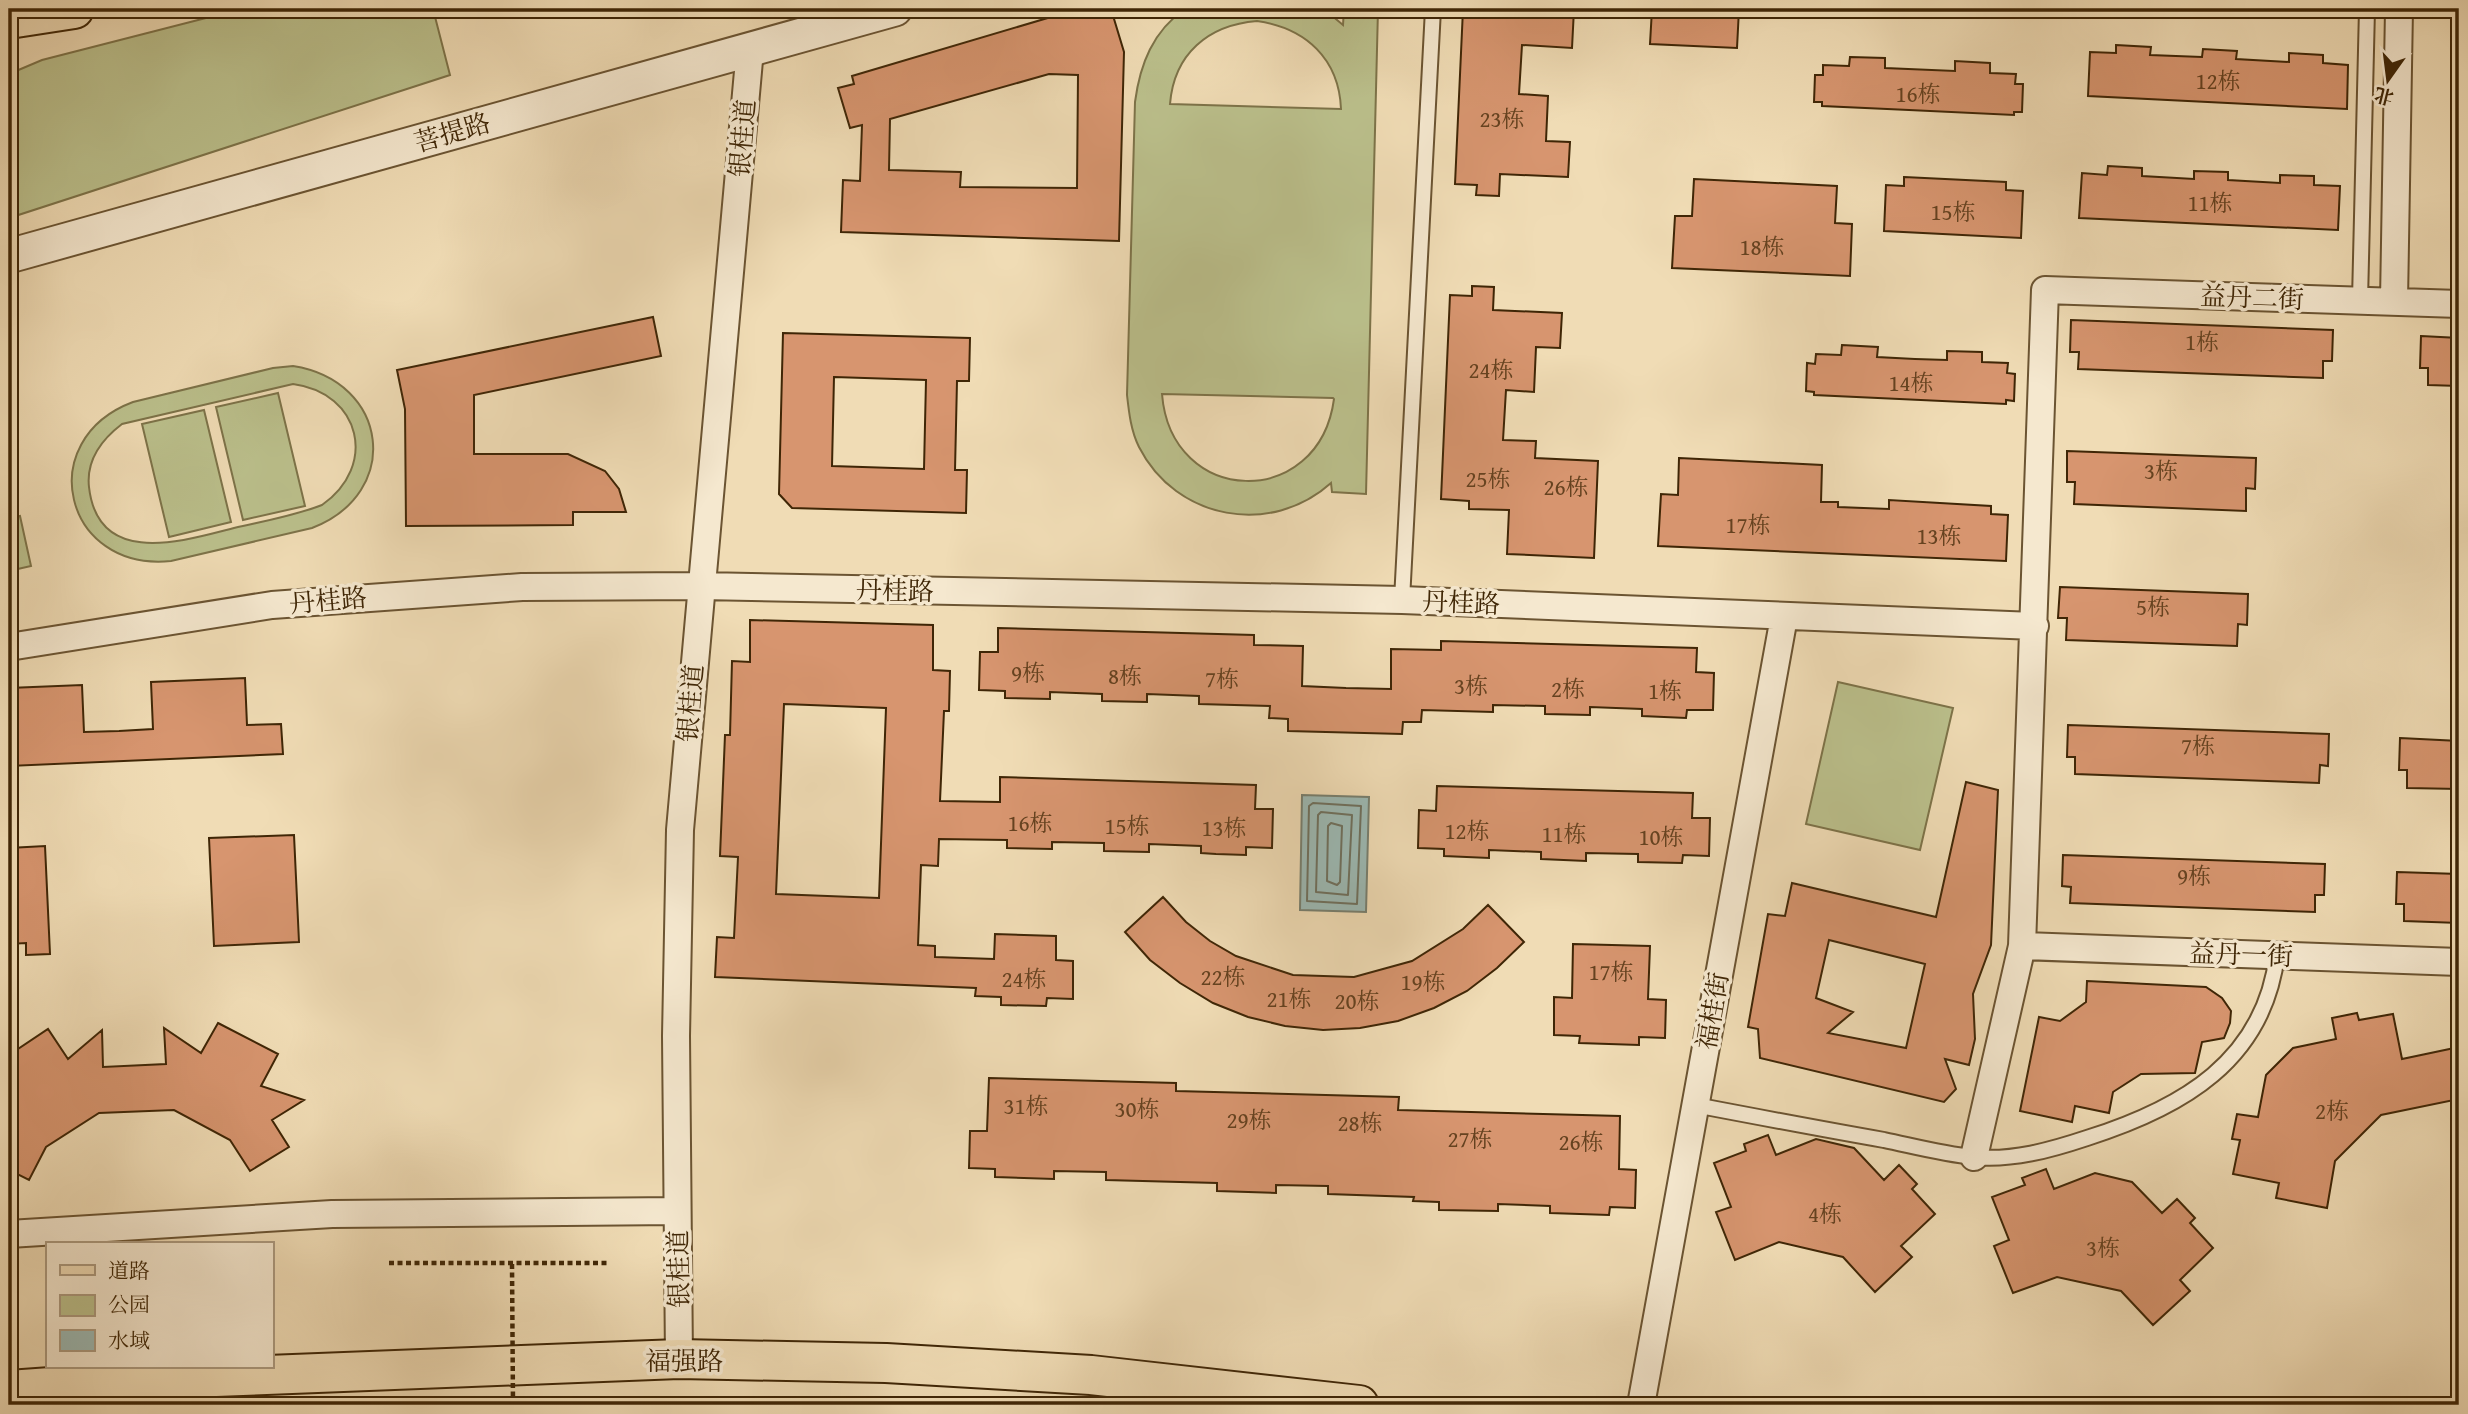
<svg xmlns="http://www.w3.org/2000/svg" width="2468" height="1414" viewBox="0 0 2468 1414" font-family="'Gentium Book Plus','Noto Serif SC',serif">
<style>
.green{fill:#bbc08c;stroke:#7d7349;stroke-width:2;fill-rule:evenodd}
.water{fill:#9cbab5;stroke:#777f6f;stroke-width:2}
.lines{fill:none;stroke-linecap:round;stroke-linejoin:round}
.shore{stroke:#6e705e;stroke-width:2}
.building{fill:#d7956f;stroke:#3f2606;stroke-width:2;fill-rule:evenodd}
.service-casing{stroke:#6b5432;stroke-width:18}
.minor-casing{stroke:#6b5432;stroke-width:30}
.tertiary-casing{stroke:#6b5432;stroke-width:37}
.primary-casing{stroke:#3f2606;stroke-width:42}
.motorway-casing{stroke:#3f2606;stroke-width:42}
.path{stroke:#3f2606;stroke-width:4.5;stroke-dasharray:5 3.5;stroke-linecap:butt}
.service{stroke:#f5e8cf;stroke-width:14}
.minor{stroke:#f5e8cf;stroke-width:26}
.tertiary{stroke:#f5e8cf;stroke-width:33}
.primary{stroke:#f0dcb5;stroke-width:38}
.motorway{stroke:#f0dcb5;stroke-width:38}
.path-bridge{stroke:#3f2606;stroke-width:4.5;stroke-dasharray:5 3.5;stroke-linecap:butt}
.labels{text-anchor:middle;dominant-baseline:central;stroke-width:7;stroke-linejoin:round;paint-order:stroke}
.number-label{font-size:23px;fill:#654220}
.street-label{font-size:26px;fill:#3f2606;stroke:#f5e8cf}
</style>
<rect width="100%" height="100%" fill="#f0dcb5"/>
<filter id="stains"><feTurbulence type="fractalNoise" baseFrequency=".00286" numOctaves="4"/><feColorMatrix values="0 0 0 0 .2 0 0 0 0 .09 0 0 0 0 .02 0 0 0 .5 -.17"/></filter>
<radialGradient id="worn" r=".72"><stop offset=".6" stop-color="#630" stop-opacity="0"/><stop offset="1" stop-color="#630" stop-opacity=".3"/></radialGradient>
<path class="green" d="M241,9H433L450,75L9,218V74L42,60Z
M1185,9H1324L1343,25L1344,9H1378L1366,494L1332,492L1331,483C1271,537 1176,520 1139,447C1131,431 1129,413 1127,395L1135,102C1140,64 1153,31 1185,9ZM1257,21C1306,28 1339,59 1341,109L1170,104C1174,54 1208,25 1257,21ZM1162,394L1333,398L1334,399C1319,511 1171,507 1162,394Z
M293,366C389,381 403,493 312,528L171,561C64,572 32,440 133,402L273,368ZM293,384C361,393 378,466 322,505C294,516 264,521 234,528C183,541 98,568 89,487C86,460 101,440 122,424Z
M278,393L305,506L243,520L216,407Z
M204,410L231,522L169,537L142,424Z
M20,516L31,566L9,571V518Z
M1838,682L1953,708L1920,850L1806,824Z"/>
<path class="water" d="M1302,795L1369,797L1366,912L1300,910Z"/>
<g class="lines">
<path class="shore" d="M1313,803L1361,806L1357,904L1307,901L1309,806Z
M1321,812L1352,815L1348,895L1316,892L1318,815Z
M1331,823L1342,826L1340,882L1337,885L1327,881L1328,826Z"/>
</g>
<path class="building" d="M1078,9H1111L1124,52L1119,241L841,232L843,180L860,181L862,125L850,128L838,88L854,84L852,76ZM1049,74L1078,75L1077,188L960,187L961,172L889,170L890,119Z
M1463,9H1574L1572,48L1522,45L1519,94L1548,96L1546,141L1570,142L1568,177L1500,174L1499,196L1476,195L1477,185L1455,184Z
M1652,9H1739L1737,48L1650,44Z
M2116,45L2151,47L2150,55L2202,57L2203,49L2237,51L2236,59L2289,62V53L2323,55V63L2348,65L2347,109L2088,96L2090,52L2116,53Z
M1850,57L1885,58V68L1955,71V61L1990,63V73L2016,74L2015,84H2023L2022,112H2014V115L1909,110L1822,106V102H1814L1815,75H1823V65L1849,66Z
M2108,166L2142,168V176L2194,179V171L2228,172V180L2280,183V175L2314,176V185L2340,186L2338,230L2079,218L2082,173L2107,175Z
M1904,177L2006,182V190L2023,191L2021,238L1884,231L1886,185L1904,186Z
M1694,179L1837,186L1835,223L1852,224L1850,276L1672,268L1675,216H1692Z
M1472,286L1494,287L1493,310L1562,313L1560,348L1536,347L1534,392L1506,390L1503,440L1536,441L1535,458L1598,461L1594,558L1507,554L1509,510L1469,509V501L1441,499L1450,295L1472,296Z
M653,317L661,356L474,395V454H568L605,471L619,489L626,512H573V525L406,526L405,409L397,370Z
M2071,320L2333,330L2332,361H2323V378L2078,369L2079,352H2070Z
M783,333L970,338L969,381H957L955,470H967L966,513L792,508L779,494ZM834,377L926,380L924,469L832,466Z
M2421,336L2459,338V386L2428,385V368H2420Z
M1842,345L1878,347L1877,357L1915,359L1947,360V351L1982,352V362L2008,363L2007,373L2015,374L2014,401L2006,400V404L1814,395V392L1806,391L1807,363L1815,364L1816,354L1841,355Z
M2067,451L2256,458L2255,489L2246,488V511L2074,504L2075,482H2067Z
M1679,458L1822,465L1821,502H1838V507L1889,509V500L1991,506V514L2008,515L2006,561L1658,546L1661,494L1678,495Z
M2060,587L2248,594L2247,625L2238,624L2237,646L2066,640L2067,618H2058Z
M750,620L933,625V670L950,671L949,711H944L940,801L1000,802V777L1256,785L1255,809H1273L1272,848L1246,847V855L1216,854L1201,853V846L1149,844V852L1104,851V843L1052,842V849L1007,848V840L939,839L938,866L921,865L918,945L935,946V957L994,959L995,934L1056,936V960L1073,961V999L1047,998L1046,1006L1001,1005V997L975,996L976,988L715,977L717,937L734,938L738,857L720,856L725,735H730L732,661L750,662ZM784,704L886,708L879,898L776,894Z
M998,628L1254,635V645L1303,646L1302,686L1346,688L1391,689V649L1441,650V641L1697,648L1696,672L1714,673L1713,710H1687L1686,718L1642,716V709L1590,707V715L1545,714V706L1493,705V712L1422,710L1421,722H1403L1402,734L1288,731V719L1269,718L1270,706L1199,704V696L1147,694V702L1102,701V694L1050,692V699L1005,698V691L979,690L980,652H998Z
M245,678L247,725L281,724L283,754L9,766V688L82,685L84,732L119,731L153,729L151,682Z
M2068,725L2329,734L2328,766L2320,765L2319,783L2075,774V757H2067Z
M2400,738L2459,741V789L2407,788V770H2399Z
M1966,782L1998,790L1991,945L1973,994L1975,1039L1969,1065L1945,1059L1956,1089L1944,1102L1760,1058L1758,1029L1748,1027L1768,914L1785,916L1792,883L1936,917ZM1829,940L1925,964L1906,1048L1828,1033L1853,1012L1816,998Z
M1437,786L1693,793L1692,818H1710L1709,856L1683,855L1682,863L1638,862V854L1586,853V861L1541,859V852L1489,850V858L1444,856V849L1418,848L1419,810L1436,811Z
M294,835L299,942L214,946L209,838Z
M45,846L50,954L26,955V943L9,944V848Z
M2063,855L2325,864L2324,895H2315V912L2070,903L2071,887L2062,886Z
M2397,872L2459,874V923L2404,921V904H2396Z
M1163,897L1186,922L1210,941L1236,956L1293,975L1354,977L1412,961L1463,929L1488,905L1524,942L1497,968L1467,991L1434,1008L1398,1021L1360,1028L1323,1030L1285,1026L1248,1017L1213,1003L1180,983L1150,960L1125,932Z
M1573,944L1650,946L1648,999L1666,1000L1665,1038L1639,1037V1045L1579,1043L1580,1036L1554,1035V997L1572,998Z
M2087,981L2206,987L2222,998L2231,1011L2230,1023L2224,1038L2202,1042L2195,1073L2141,1074L2113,1092L2109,1113L2075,1106L2072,1122L2020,1111L2039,1017L2060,1021L2086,1002Z
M2357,1013L2359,1020L2393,1014L2402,1059L2459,1047V1099L2381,1115L2335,1161L2327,1208L2276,1198L2279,1183L2233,1174L2240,1140L2232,1139L2237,1114L2258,1117L2266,1075L2293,1048L2336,1039L2332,1018Z
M218,1023L278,1054L261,1086L304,1100L272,1120L289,1147L250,1171L230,1140L174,1110L99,1113L46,1147L29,1180L9,1170V1055L48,1029L68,1059L102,1030L103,1067L166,1064L164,1028L201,1053Z
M989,1078L1176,1083V1091L1399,1097L1398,1110L1620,1116L1619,1169L1636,1170L1635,1208L1610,1207L1609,1215L1550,1213V1206L1498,1204V1211L1439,1210V1202L1413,1201L1414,1197L1328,1194V1186L1276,1185V1193L1217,1191V1183L1106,1180V1172L1054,1171V1179L995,1177V1169L969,1168L970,1131H987Z
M1768,1135L1776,1155L1816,1139L1854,1148L1884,1180L1899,1165L1917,1184L1912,1189L1935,1214L1901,1246L1912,1257L1875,1292L1843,1257L1779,1242L1735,1260L1716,1212L1731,1207L1714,1163L1746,1151L1744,1144Z
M2046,1169L2054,1189L2095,1173L2132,1182L2162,1213L2177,1199L2195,1218L2190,1223L2213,1248L2180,1280L2190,1291L2153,1325L2121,1291L2057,1277L2013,1293L1994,1246L2009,1240L1992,1197L2025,1185L2022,1178Z"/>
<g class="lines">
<defs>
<path id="service" d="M2360,300L2367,9
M1402,600L1433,9
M1695,1105C1758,1117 1821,1129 1884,1140C1913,1146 1943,1154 1973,1157C2012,1161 2051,1150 2087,1138C2182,1108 2264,1061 2277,955"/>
<path id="minor" d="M2394,301L2399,9
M9,647L272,605L522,587L702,586L1402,600L2035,626
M2022,946L2459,962
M1974,1157L2022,946L2045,290L2459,304
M9,1234L332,1214L677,1211
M679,1359L676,1036L680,830L750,49
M1641,1405L1784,617"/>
<path id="tertiary" d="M9,256L895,9"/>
<path id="primary" d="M9,1390L163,1379L679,1359L886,1363L1091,1375L1359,1405"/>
<path id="motorway" d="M9,19L74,9"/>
</defs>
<use href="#service" class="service-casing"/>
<use href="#minor" class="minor-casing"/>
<use href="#tertiary" class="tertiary-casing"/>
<use href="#primary" class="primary-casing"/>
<use href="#motorway" class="motorway-casing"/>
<path class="path" d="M389,1263H610"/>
<use href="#service" class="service"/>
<use href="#minor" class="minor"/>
<use href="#tertiary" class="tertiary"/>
<use href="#primary" class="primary"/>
<use href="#motorway" class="motorway"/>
<path class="path-bridge" d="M512,1264L513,1405"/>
</g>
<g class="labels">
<g class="number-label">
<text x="2218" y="80">12栋</text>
<text x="1918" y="93">16栋</text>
<text x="1502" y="118">23栋</text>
<text x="2210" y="202">11栋</text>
<text x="1953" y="211">15栋</text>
<text x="1762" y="246">18栋</text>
<text x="2202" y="341">1栋</text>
<text x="1491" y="369">24栋</text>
<text x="1911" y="382">14栋</text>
<text x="2161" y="470">3栋</text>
<text x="1488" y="478">25栋</text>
<text x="1566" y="486">26栋</text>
<text x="1748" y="524">17栋</text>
<text x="1939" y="535">13栋</text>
<text x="2153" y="606">5栋</text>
<text x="1028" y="672">9栋</text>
<text x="1125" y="675">8栋</text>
<text x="1222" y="678">7栋</text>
<text x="1471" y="685">3栋</text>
<text x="1568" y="688">2栋</text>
<text x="1665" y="690">1栋</text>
<text x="2198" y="745">7栋</text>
<text x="1030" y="822">16栋</text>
<text x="1127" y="825">15栋</text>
<text x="1224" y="827">13栋</text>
<text x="1467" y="830">12栋</text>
<text x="1564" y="833">11栋</text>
<text x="1661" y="836">10栋</text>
<text x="2194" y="875">9栋</text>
<text x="1611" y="971">17栋</text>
<text x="1223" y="976">22栋</text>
<text x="1024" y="978">24栋</text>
<text x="1423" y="981">19栋</text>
<text x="1289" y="998">21栋</text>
<text x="1357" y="1000">20栋</text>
<text x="1026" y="1105">31栋</text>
<text x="1137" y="1108">30栋</text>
<text x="2332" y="1110">2栋</text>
<text x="1249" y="1119">29栋</text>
<text x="1360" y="1122">28栋</text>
<text x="1470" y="1138">27栋</text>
<text x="1581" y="1141">26栋</text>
<text x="1825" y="1213">4栋</text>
<text x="2103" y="1247">3栋</text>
</g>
<g class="street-label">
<text transform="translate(452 132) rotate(-16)">菩提路</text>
<text transform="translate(742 138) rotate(-85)">银桂道</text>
<text transform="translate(2252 297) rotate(2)">益丹二街</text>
<text transform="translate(895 590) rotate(1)">丹桂路</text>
<text transform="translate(328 600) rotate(-5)">丹桂路</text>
<text transform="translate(1461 602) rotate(2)">丹桂路</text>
<text transform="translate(690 703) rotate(-85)">银桂道</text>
<text transform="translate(2241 954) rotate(2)">益丹一街</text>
<text transform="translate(1712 1011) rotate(-80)">福桂街</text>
<text transform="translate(678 1269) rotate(-91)">银桂道</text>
<text x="684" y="1360">福强路</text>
</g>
</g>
<rect width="2468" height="1414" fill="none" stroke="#f0dcb5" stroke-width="35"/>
<rect x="10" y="10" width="2447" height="1393" fill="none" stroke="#3f2606" stroke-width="3.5"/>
<rect x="18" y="18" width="2433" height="1379" fill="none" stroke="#3f2606" stroke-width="2"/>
<rect x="46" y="1242" width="228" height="126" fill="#f5e8cf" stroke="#ac9a7f" stroke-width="2"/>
<rect x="60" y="1265" width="35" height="10" fill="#f0dcb5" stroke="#ac9a7f" stroke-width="2"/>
<text x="108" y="1278" font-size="21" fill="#3f2606">道路</text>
<rect x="60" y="1295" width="35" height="21" fill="#bbc08c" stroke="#ac9a7f" stroke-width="2"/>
<text x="108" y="1312" font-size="21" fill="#3f2606">公园</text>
<rect x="60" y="1330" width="35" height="21" fill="#9cbab5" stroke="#ac9a7f" stroke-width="2"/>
<text x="108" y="1348" font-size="21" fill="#3f2606">水域</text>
<g transform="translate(2388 80) rotate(194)" stroke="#f5e8cf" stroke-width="5" paint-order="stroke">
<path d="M0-5L12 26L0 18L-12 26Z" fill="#3f2606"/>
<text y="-10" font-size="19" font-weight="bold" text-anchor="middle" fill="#3f2606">北</text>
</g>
<rect width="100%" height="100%" filter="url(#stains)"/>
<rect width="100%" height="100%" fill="url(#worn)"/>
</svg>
